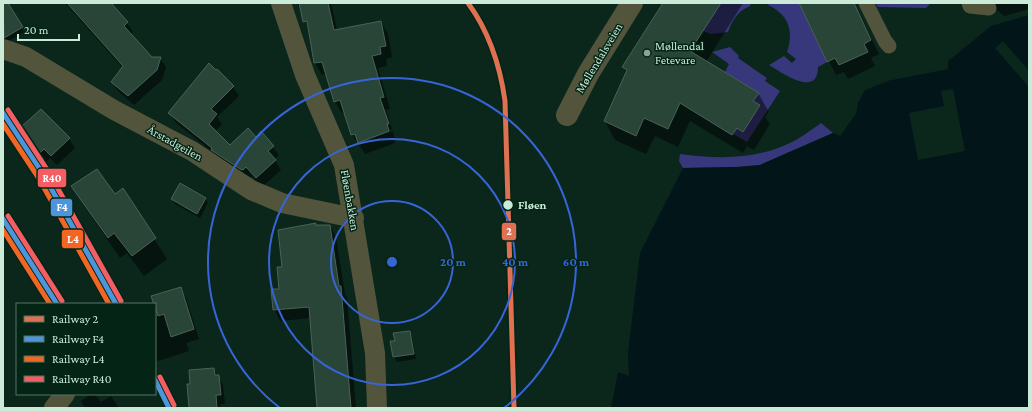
<svg xmlns="http://www.w3.org/2000/svg" width="1032" height="411" viewBox="0 0 1032 411" font-family="'Crimson Pro',serif">
<style>
.green{fill:#36387b}
.water{fill:#02161a}
.pier{fill:#0b261b}
.shadow{fill:#0007}
.building{fill:#294538;stroke:#4a6257}
.lines{fill:none;stroke-linecap:round;stroke-linejoin:round}
.pedestrian{stroke:#52543c;stroke-width:15}
.minor{stroke:#52543c;stroke-width:20}
.tertiary{stroke:#52543c;stroke-width:22}
.rail-1-casing{stroke:#042516;stroke-width:8}
.rail-2-casing{stroke:#042516;stroke-width:8}
.rail-3-casing{stroke:#042516;stroke-width:8}
.rail-4-casing{stroke:#042516;stroke-width:8}
.rail-1{stroke:#df7052;stroke-width:5}
.rail-2{stroke:#4d95db;stroke-width:5}
.rail-3{stroke:#f26522;stroke-width:5}
.rail-4{stroke:#f45e63;stroke-width:5}
.ring{fill:none;stroke:#3765d8;stroke-width:2}
.poi-dot{fill:#88a596;stroke:#042516;stroke-width:1.5}
.stop-dot{fill:#cbead8;stroke:#042516;stroke-width:1.5}
.labels{text-anchor:middle;dominant-baseline:central;stroke-width:3;stroke-linejoin:round;paint-order:stroke}
.poi-label{font-size:12px;fill:#cbead8;stroke:#042516;text-anchor:start}
.street-label{font-size:12px;fill:#cbead8;stroke:#042516}
.stop-label{font-size:12px;font-weight:bold;fill:#cbead8;stroke:#042516;text-anchor:start}
.centre{fill:#3765d8;stroke:#042516;stroke-width:2}
.ring-label{font-size:12px;text-anchor:middle;font-weight:bold;fill:#3765d8;stroke:#042516;stroke-width:3;stroke-linejoin:round;paint-order:stroke}
.line-badge{stroke:#042516;stroke-width:1.5}
.badge-label{font-size:11px;text-anchor:middle;font-weight:bold;fill:#fff}
</style>
<rect width="100%" height="100%" fill="#0b261b"/>
<path class="green" d="M721,3H751L750,6C737,12 733,19 728,32L711,34L703,31Z
M769,3H799L827,62L818,67C818,99 781,72 769,65L784,56L792,63L796,59L787,52C794,31 789,15 768,5Z
M875,3H931L926,8L878,7Z
M730,47L739,56L738,58L767,78L765,81L780,91L747,142L733,134L737,128L743,132L760,105L753,101L759,93L725,72L729,64L712,52Z
M821,123L833,133L760,165L737,167L683,168L679,161L680,154C716,159 755,160 790,143C801,138 811,130 821,123Z"/>
<path class="water" d="M1029,15V408H611L618,372L629,376L628,353L640,253L683,168L738,167L760,165L833,133L840,136L856,114L858,103L865,90L891,80L948,69V61L991,26Z"/>
<path class="pier" d="M990,25L991,26L948,61V69L891,80L890,78L946,67V59Z
M1003,41L1029,71V87L995,48Z
M953,89L965,151L918,160L909,113L944,106L941,91Z"/>
<path class="shadow" d="M65,3H103L113,6L127,23L133,32L131,34L152,58H160L166,67L162,80L134,105L118,91L112,82L123,68Z
M297,3H331L337,30L381,22L388,34L392,57L386,59L387,66L378,68L390,109L386,110L392,129L358,141V143L393,131L395,143L365,154L360,146H359L352,134L345,112L342,113L335,102L327,74L322,75L315,63L310,30Z
M664,3H743L706,62L758,93L769,112L765,117L770,124L754,150L747,146L743,153L690,121L678,147L655,136L646,154L615,140L605,121L627,73L623,67Z
M800,3H854L879,54L871,58L875,66L848,79L844,72L836,75Z
M988,3H1029V9L1004,16Z
M12,11L24,32L7,42L3,36V16Z
M217,71L233,87L239,96L217,117L222,124L215,132L230,146L256,138L261,133L279,155L274,159L281,170L262,187L252,176L248,179L215,154L175,122L170,113Z
M3,105L10,116L3,123Z
M69,139L75,148L57,165L50,158L36,172L23,159L18,149Z
M73,187L114,195L123,190L167,259L144,276L127,253L120,258L85,207Z
M205,198L208,203L200,218L175,204L172,199Z
M315,224L316,226H330L336,237L345,294L347,298L356,408H318L311,318L280,321L274,309L284,268Z
M180,288L186,298L199,339L186,343L189,351L155,362V305Z
M409,332L412,337L416,359L397,362L394,357L392,342H396Z
M214,369L223,385L225,404H220L221,408H184L190,405L191,385Z
M91,394H95L101,402L111,396L119,408H85L81,401Z"/>
<path class="building" d="M3,3H8L23,27L4,38Z
M67,3H111L128,22L124,26L152,57H161L157,70L128,96L111,82L123,66Z
M299,3H328L334,30L381,21L386,46L380,47L381,54L372,56L384,97L380,98L389,124H387L389,131L358,143L355,134L351,135L340,100L334,102L322,62L314,63L307,21L303,22Z
M663,3H721L690,51L759,93L753,101L760,105L743,132L737,128L732,135L680,103L668,129L644,118L636,136L604,121L627,70L622,67Z
M799,3H854L871,40L864,44L868,52L839,65L835,58L827,62Z
M209,63L216,70L217,69L234,86L211,109L217,114L209,124L230,145L248,128L256,137L261,131L274,146L268,151L276,160L256,178L246,167L243,170L240,169L211,150L212,148L168,113Z
M41,109L70,138L51,156L44,149L30,162L17,149L29,136L22,126Z
M97,169L115,194L123,188L156,238L132,256L114,233L108,238L71,186Z
M180,183L206,198L197,214L171,199Z
M316,223L315,225H330L339,286H341L351,408H317L309,307L273,310L271,289H279L277,267H282L278,230Z
M181,287L194,329L171,337L164,314L158,316L151,296Z
M410,331L414,354L393,357L390,341H395L393,333Z
M214,368L215,375H219L221,395H216L217,408H189L187,384H190L189,370Z"/>
<g class="lines">
<path class="pedestrian" d="M866,3L885,41L889,46
M969,3L970,6L989,8"/>
<path class="minor" d="M281,3L305,75L344,165L375,353L377,408
M3,49L26,57L114,110L192,151L251,190L282,203L354,218
M54,408L65,394"/>
<path class="tertiary" d="M567,115L588,74L632,3"/>
<defs>
<path id="rail-1" d="M468,3C490,33 500,65 505,101L514,408"/>
<path id="rail-2" d="M3,113L43,174L116,304
M3,219L57,304
M155,380L169,408"/>
<path id="rail-3" d="M3,124L38,177L109,304
M3,230L50,304"/>
<path id="rail-4" d="M8,110L48,171L121,301
M8,216L62,301
M160,377L174,405"/>
</defs>
<use href="#rail-1" class="rail-1-casing"/>
<use href="#rail-2" class="rail-2-casing"/>
<use href="#rail-3" class="rail-3-casing"/>
<use href="#rail-4" class="rail-4-casing"/>
<use href="#rail-1" class="rail-1"/>
<use href="#rail-2" class="rail-2"/>
<use href="#rail-3" class="rail-3"/>
<use href="#rail-4" class="rail-4"/>
</g>
<g class="ring">
<circle cx="392" cy="262" r="61"/>
<circle cx="392" cy="262" r="123"/>
<path d="M280 408A184 184 0 1 1 504 408"/>
</g>
<circle class="poi-dot" cx="647" cy="53" r="4"/>
<circle class="stop-dot" cx="508" cy="205" r="5.5"/>
<g class="labels">
<g class="poi-label">
<text x="655" y="46">Møllendal<tspan x="655" dy="14">Fetevare</tspan></text>
</g>
<g class="street-label">
<text transform="translate(599 58) rotate(-59)">Møllendalsveien</text>
<text transform="translate(175 143) rotate(29)">Årstadgeilen</text>
<text transform="translate(350 200) rotate(80)">Fløenbakken</text>
</g>
<g class="stop-label">
<text x="518" y="205">Fløen</text>
</g>
</g>
<circle cx="392" cy="262" r="6" class="centre"/>
<g class="ring-label">
<text x="453" y="266">20 m</text>
<text x="515" y="266">40 m</text>
<text x="576" y="266">60 m</text>
</g>
<g class="line-badge">
<rect x="37" y="168" width="30" height="20" rx="4" fill="#f45e63"/>
<rect x="50" y="198" width="23" height="19" rx="4" fill="#4d95db"/>
<rect x="501" y="222" width="16" height="19" rx="4" fill="#df7052"/>
<rect x="61" y="229" width="23" height="20" rx="4" fill="#f26522"/>
</g>
<g class="badge-label">
<text x="52" y="182">R40</text>
<text x="62" y="211">F4</text>
<text x="509" y="235">2</text>
<text x="73" y="243">L4</text>
</g>
<rect width="1032" height="411" fill="none" stroke="#cbead8" stroke-width="8"/>
<rect x="16" y="303" width="140" height="92" fill="#042516" stroke="#547464"/>
<rect x="24" y="316" width="20" height="6" fill="#df7052" stroke="#547464"/>
<text x="52" y="323" font-size="12" fill="#cbead8">Railway 2</text>
<rect x="24" y="336" width="20" height="6" fill="#4d95db" stroke="#547464"/>
<text x="52" y="343" font-size="12" fill="#cbead8">Railway F4</text>
<rect x="24" y="356" width="20" height="6" fill="#f26522" stroke="#547464"/>
<text x="52" y="363" font-size="12" fill="#cbead8">Railway L4</text>
<rect x="24" y="376" width="20" height="6" fill="#f45e63" stroke="#547464"/>
<text x="52" y="383" font-size="12" fill="#cbead8">Railway R40</text>
<path d="M18 34v6h61v-6" fill="none" stroke="#cbead8" stroke-width="2"/>
<text x="24" y="34" font-size="12" fill="#cbead8" stroke="#042516" stroke-width="3" paint-order="stroke">20 m</text>
</svg>
